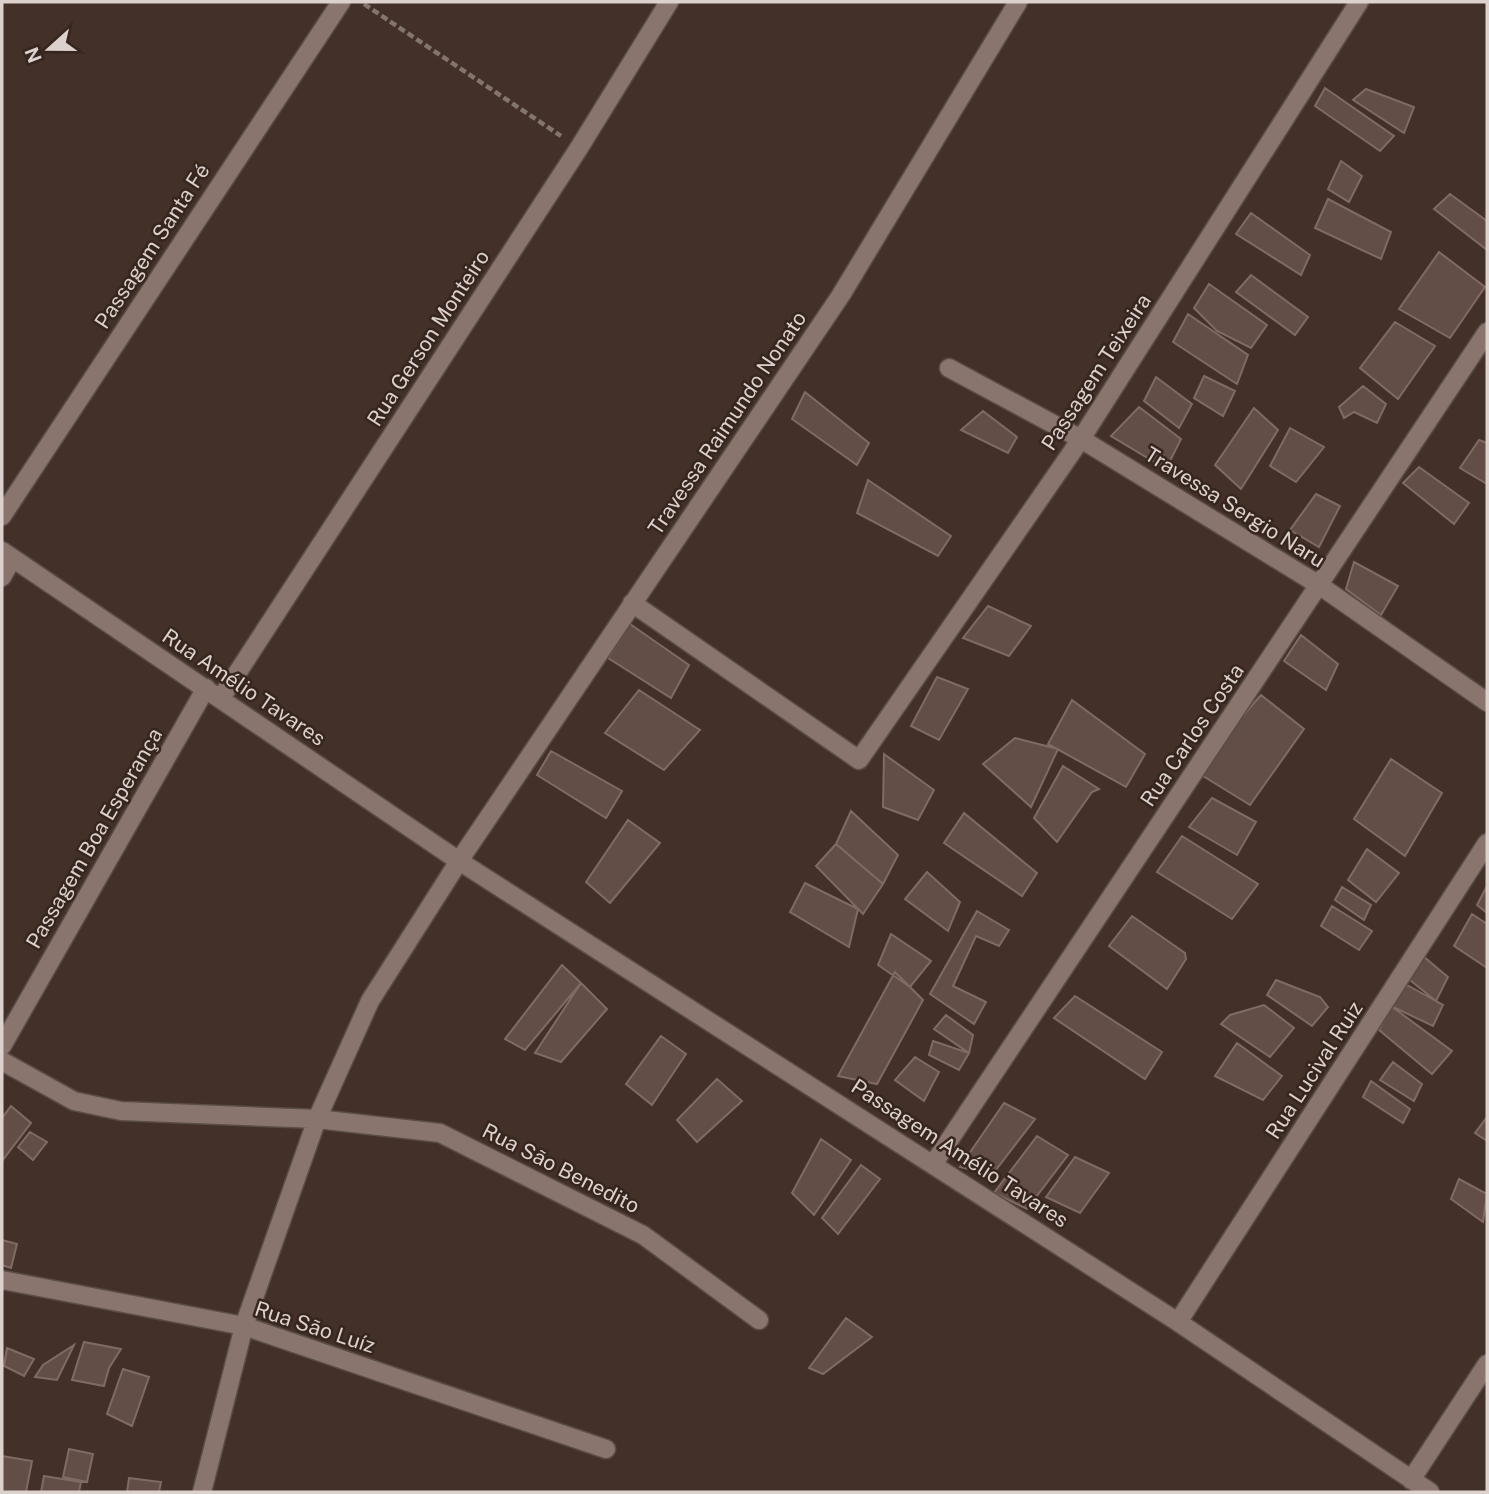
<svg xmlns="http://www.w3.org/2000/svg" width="1489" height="1494" viewBox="0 0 1489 1494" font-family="'Public Sans',sans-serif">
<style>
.building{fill:#624e47;stroke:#806b64;stroke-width:2}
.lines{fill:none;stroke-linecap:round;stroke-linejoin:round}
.minor-casing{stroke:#5a4c46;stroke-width:21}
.path{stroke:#83746e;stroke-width:4.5;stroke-dasharray:7 3.5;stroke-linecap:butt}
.minor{stroke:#89756d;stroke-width:18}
.labels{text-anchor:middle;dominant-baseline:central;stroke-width:5;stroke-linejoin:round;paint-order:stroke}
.street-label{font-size:21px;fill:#dcd1cc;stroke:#37261f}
</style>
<rect width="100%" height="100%" fill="#423029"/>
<path class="building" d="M1325,88L1394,136L1380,151L1315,106Z
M1366,89L1414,107L1404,133L1353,100Z
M1341,161L1362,176L1349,202L1328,189Z
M1450,194L1487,221V250L1434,209Z
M1328,199L1391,232L1381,259L1315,228Z
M1251,213L1310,255L1301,275L1236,234Z
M1439,252L1485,287L1450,338L1399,309Z
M1251,275L1308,317L1295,335L1236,292Z
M1209,284L1267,325L1251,348L1217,331L1194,308Z
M1188,314L1248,355L1237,384L1173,342Z
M1395,322L1435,346L1398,399L1360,368Z
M1204,376L1235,391L1223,416L1194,398Z
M1156,377L1192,404L1179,428L1144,401Z
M1363,386L1386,404L1377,423L1354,412L1344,418L1339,407Z
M805,392L869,443L857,465L792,419Z
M1139,407L1181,439L1166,469L1111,436Z
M1254,408L1278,430L1241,489L1215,465Z
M983,411L1017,437L1008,453L961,430Z
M1290,428L1324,447L1296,482L1270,466Z
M1479,440L1487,443V484L1460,468Z
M1419,467L1469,503L1454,524L1403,483Z
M868,480L951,536L938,556L857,513Z
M1316,494L1340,506L1319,547L1290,530Z
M1354,562L1398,586L1381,615L1346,589Z
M988,606L1031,626L1009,656L963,638Z
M630,624L689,665L671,698L608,658Z
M1301,635L1338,664L1326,690L1284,661Z
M937,677L968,689L939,740L911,726Z
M639,690L700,730L664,770L605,733Z
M1261,695L1304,729L1250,805L1195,771Z
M1072,700L1145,754L1126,787L1048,744Z
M1015,738L1058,749L1031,807L983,764Z
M551,751L622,791L606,818L537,775Z
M884,754L934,790L918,820L883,807Z
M1391,759L1442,793L1405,856L1354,819Z
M1063,766L1099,789L1092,792L1057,842L1034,818Z
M1212,798L1256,822L1237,855L1189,827Z
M851,811L898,855L883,884L836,844Z
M964,813L1037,873L1022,896L944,843Z
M628,820L660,843L610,903L586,882Z
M1182,836L1258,884L1232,919L1157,872Z
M836,844L883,884L863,914L816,866Z
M1367,849L1399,873L1376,902L1348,880Z
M927,872L960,902L948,931L905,899Z
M805,883L858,909L849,947L790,912Z
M1487,886V913L1477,905Z
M1342,887L1371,905L1364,920L1335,900Z
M1332,906L1372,931L1359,950L1321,926Z
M977,911L1009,930L999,946L976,936L953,986L986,1002L974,1024L930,994Z
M1472,914L1487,924V968L1454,946Z
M1132,916L1185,953L1186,959L1167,989L1109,946Z
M891,934L931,961L910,987L878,965Z
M1417,951L1448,977L1436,1001L1406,977Z
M562,965L581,983L525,1050L505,1039Z
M895,972L923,1000L877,1084L838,1076Z
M1276,980L1320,997L1328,1007L1312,1026L1267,995Z
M581,983L607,1009L561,1062L535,1053Z
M1407,985L1443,1005L1433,1026L1391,1006Z
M1075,996L1162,1052L1145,1079L1054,1018Z
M1264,1005L1294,1028L1270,1057L1221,1024L1230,1015Z
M1391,1006L1452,1051L1432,1074L1379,1030Z
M946,1015L973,1035L969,1053L934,1029Z
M661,1036L686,1054L652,1105L626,1084Z
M933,1041L969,1053L959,1070L929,1055Z
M1237,1043L1282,1076L1263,1100L1215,1076Z
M915,1057L939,1072L924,1101L895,1080Z
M1393,1062L1422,1084L1414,1101L1380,1080Z
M717,1079L742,1101L697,1142L677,1120Z
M1371,1081L1410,1109L1403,1123L1363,1097Z
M1004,1103L1035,1119L992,1175L960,1167Z
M11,1106L31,1123L2,1161V1118Z
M1487,1117V1141L1475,1133Z
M30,1132L47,1142L33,1160L18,1147Z
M1037,1136L1068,1155L1027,1209L994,1193Z
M821,1139L851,1160L814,1215L792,1193Z
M1075,1157L1109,1173L1080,1213L1046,1197Z
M861,1165L880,1179L838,1234L822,1218Z
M1459,1179L1487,1194L1483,1222L1451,1199Z
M2,1240L17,1244L11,1268L2,1265Z
M846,1318L872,1337L823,1374L809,1368Z
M84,1342L121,1349L109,1368L104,1386L72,1380Z
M74,1345L57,1380L35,1377L43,1365Z
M7,1348L34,1359L24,1376L4,1366Z
M123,1369L149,1377L132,1426L107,1414Z
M69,1449L93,1454L87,1482L63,1477Z
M2,1456L32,1461L26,1492H2Z
M44,1476L81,1482L79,1492H41Z
M129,1478L161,1482L159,1492H127Z"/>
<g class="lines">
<defs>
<path id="minor" d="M949,368L1081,439L1319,585L1487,702
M2,516L341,2
M2,551L459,861L1178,1322L1430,1492
M2,577L12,559
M632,603L859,760L1081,439L1359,2
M221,698L579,148L669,2
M2,1046L206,688
M2,1061L74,1101L121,1111L317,1119L440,1133L643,1235L759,1320
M934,1163L1487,332
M2,1280L244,1326L606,1449
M1178,1322L1487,843
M1411,1480L1487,1364
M202,1492L244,1326L317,1119L370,1001L459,861L841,295L1018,2"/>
</defs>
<use href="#minor" class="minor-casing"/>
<path class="path" d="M364,4L561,136"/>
<use href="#minor" class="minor"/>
</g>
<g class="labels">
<g class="street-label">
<text transform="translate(152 246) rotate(-57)">Passagem Santa Fé</text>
<text transform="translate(428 338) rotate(-57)">Rua Gerson Monteiro</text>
<text transform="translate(1096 372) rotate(-57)">Passagem Teixeira</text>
<text transform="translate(727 423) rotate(-56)">Travessa Raimundo Nonato</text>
<text transform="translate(1235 507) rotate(32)">Travessa Sergio Naru</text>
<text transform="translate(244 687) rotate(34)">Rua Amélio Tavares</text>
<text transform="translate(1192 735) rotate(-56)">Rua Carlos Costa</text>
<text transform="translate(94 838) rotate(-60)">Passagem Boa Esperança</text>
<text transform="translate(1314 1070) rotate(-57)">Rua Lucival Ruiz</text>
<text transform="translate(960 1153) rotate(33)">Passagem Amélio Tavares</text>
<text transform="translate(561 1168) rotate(27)">Rua São Benedito</text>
<text transform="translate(315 1327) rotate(18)">Rua São Luíz</text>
</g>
</g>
<rect width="1489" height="1494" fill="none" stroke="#dcd1cc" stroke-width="7"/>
<g transform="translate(49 49) rotate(249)" stroke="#37261f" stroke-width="5" paint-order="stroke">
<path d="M0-5L12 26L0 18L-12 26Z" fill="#dcd1cc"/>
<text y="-10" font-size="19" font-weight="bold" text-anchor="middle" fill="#dcd1cc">N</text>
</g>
</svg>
